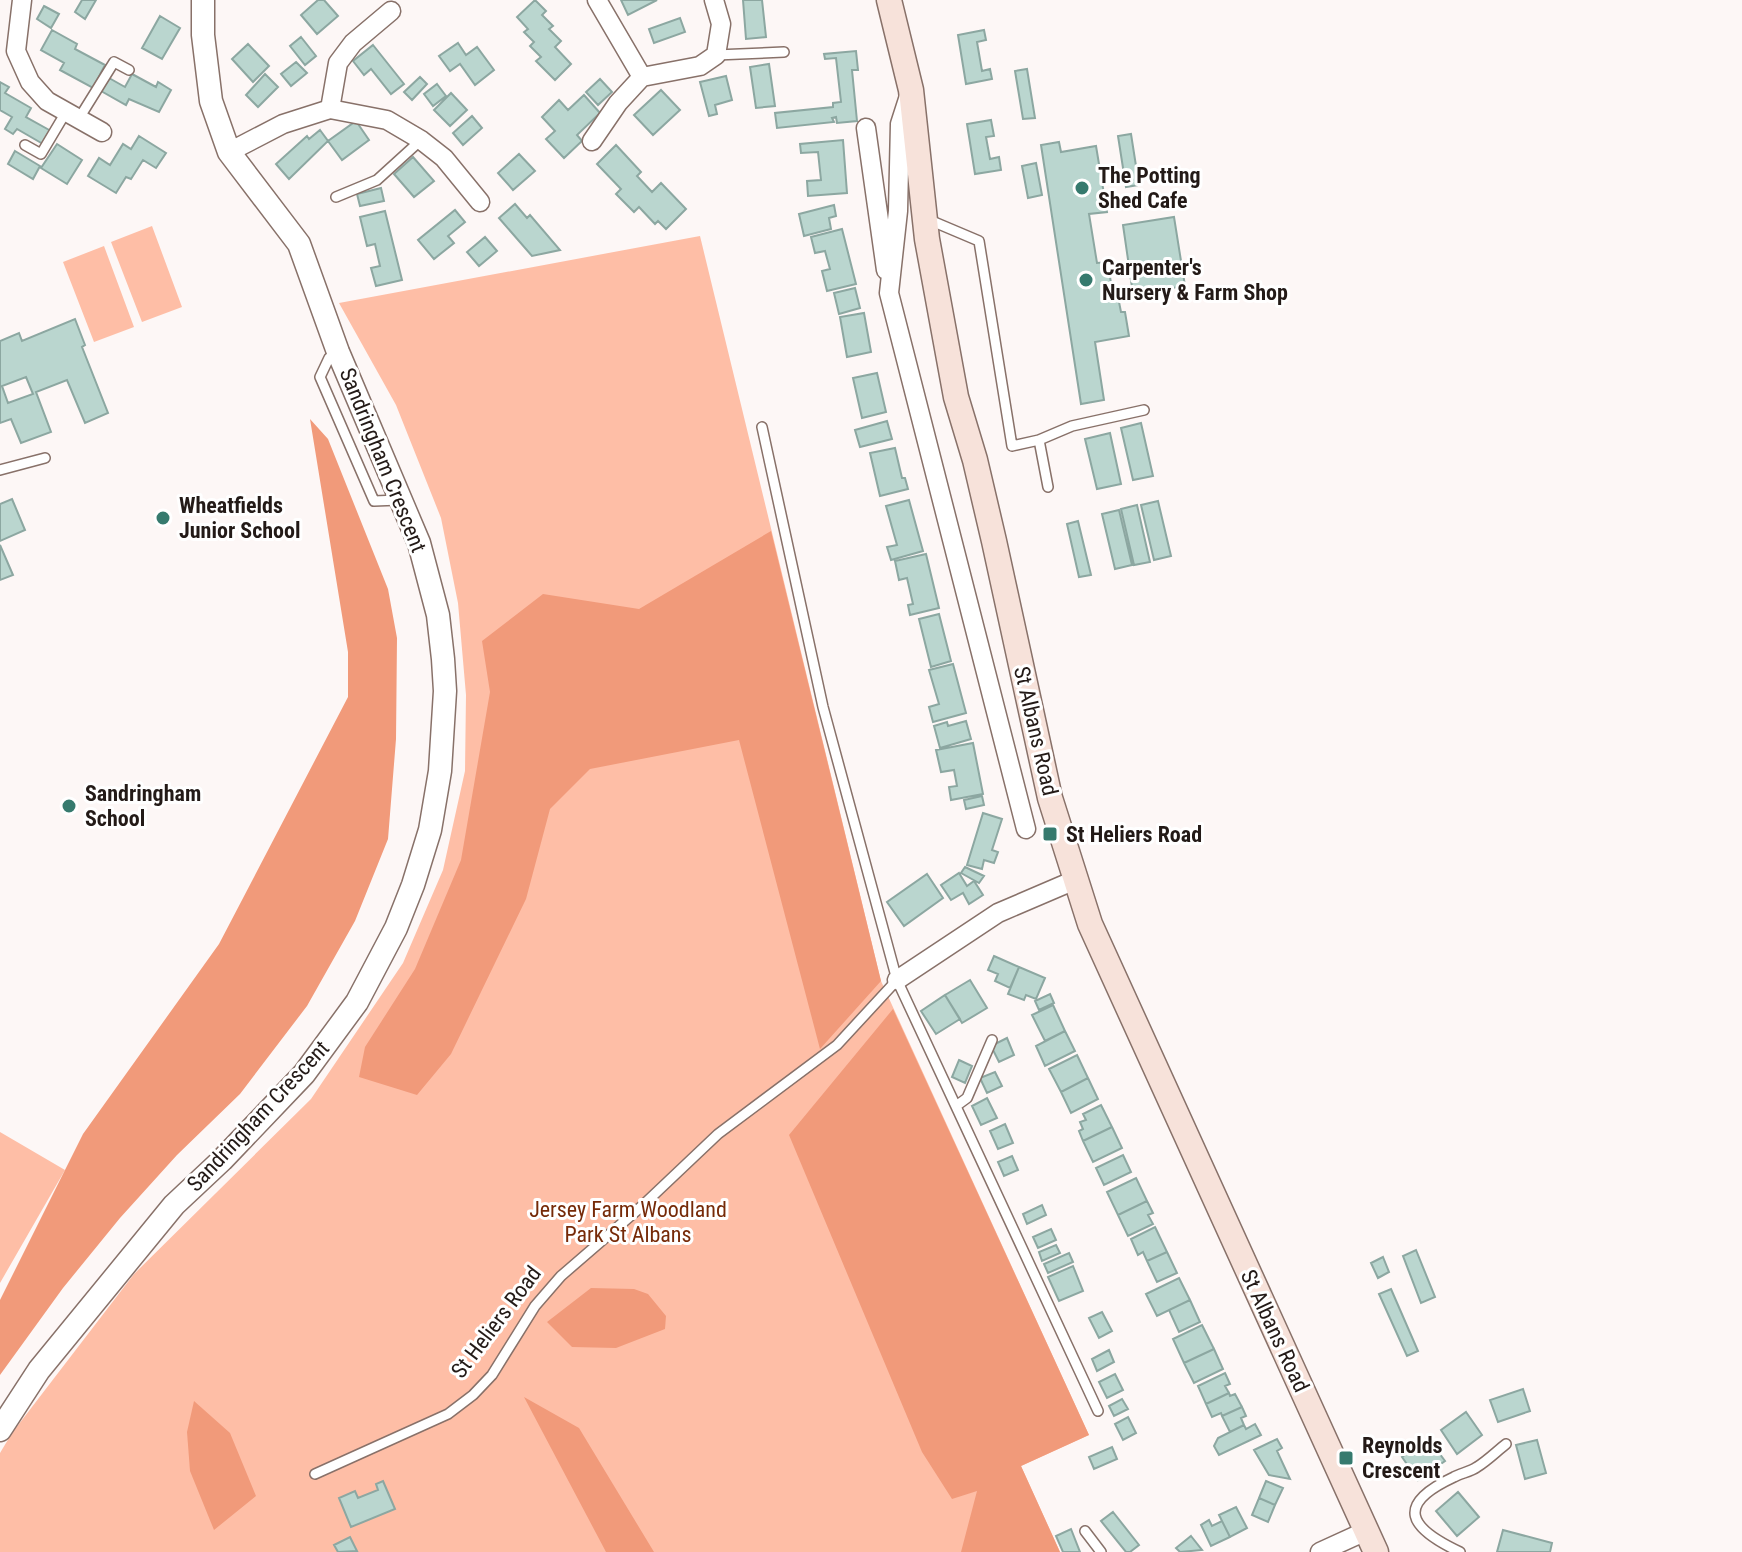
<svg xmlns="http://www.w3.org/2000/svg" width="1742" height="1552" viewBox="0 0 1742 1552" font-family="'Roboto Condensed',sans-serif">
<style>
.green{fill:#febea6}
.forest{fill:#f19a7a}
.building{fill:#bad6cf;stroke:#8ca7a1;stroke-width:2;fill-rule:evenodd}
.lines{fill:none;stroke-linecap:round;stroke-linejoin:round}
.service-casing{stroke:#887169;stroke-width:12}
.minor-casing{stroke:#887169;stroke-width:21}
.tertiary-casing{stroke:#887169;stroke-width:25}
.secondary-casing{stroke:#887169;stroke-width:27}
.service{stroke:#fff;stroke-width:9}
.minor{stroke:#fff;stroke-width:18}
.tertiary{stroke:#fff;stroke-width:22}
.secondary{stroke:#f7e2da;stroke-width:24}
.poi-dot{fill:#367a6e;stroke:#fff;stroke-width:3}
.labels{text-anchor:middle;dominant-baseline:central;stroke-width:6;stroke-linejoin:round;paint-order:stroke}
.poi-label{font-size:22px;font-weight:bold;fill:#231a17;stroke:#fff;text-anchor:start}
.street-label{font-size:22px;fill:#231a17;stroke:#fff}
.park-label{font-size:22px;fill:#762a08;stroke:#fff}
</style>
<rect width="100%" height="100%" fill="#fdf7f6"/>
<path class="green" d="M152,226L182,307L142,322L111,242Z
M700,236L881,981L1089,1435L1021,1466L1060,1552H0V1453L12,1433L134,1274L311,1099L403,963L443,870L465,771L466,695L458,603L441,518L396,405L339,303Z
M104,246L134,327L94,342L63,262Z
M0,1132L65,1170L0,1283Z"/>
<path class="forest" d="M310,419L328,439L388,589L397,638L396,739L388,839L355,921L307,1006L240,1094L177,1155L120,1218L63,1288L0,1375V1300L83,1134L219,944L348,697V652Z
M771,531L881,981L820,1049L739,740L590,769L550,809L526,899L451,1054L417,1095L359,1077L365,1047L415,969L461,860L490,692L482,641L543,594L639,609Z
M893,1009L1089,1435L1021,1466L1060,1552H961L977,1491L952,1499L922,1452L789,1135Z
M591,1288L634,1289L648,1294L666,1316L665,1329L616,1348L572,1347L547,1322Z
M524,1397L579,1428L654,1552H606Z
M194,1401L230,1433L256,1496L214,1530L190,1471L187,1432Z"/>
<path class="building" d="M82,0H96L85,19L75,12Z
M318,0H324L338,16L317,34L301,15Z
M535,0L546,11L542,15L553,26L549,29L561,41L555,47L571,64L555,80L536,61L541,57L530,46L534,42L524,32L528,29L517,17Z
M621,0H657L628,15Z
M743,0H762L766,37L746,39Z
M44,6L59,14L51,28L37,19Z
M160,16L180,28L162,59L142,48Z
M680,18L685,32L654,43L649,29Z
M52,30L77,44L75,49L105,65L93,88L60,70L64,63L41,50Z
M984,30L986,40L977,42L982,71L990,69L992,79L966,84L958,35Z
M301,37L316,56L305,65L290,46Z
M458,43L466,55L477,47L494,70L475,85L460,64L450,71L439,56Z
M248,44L269,66L253,82L232,59Z
M373,45L404,84L391,94L371,69L364,75L353,61Z
M856,51L858,70H852L857,121L837,123L836,117L832,118L834,122L777,128L775,113L833,107V103L841,102L836,58L825,59L824,54Z
M296,62L307,73L291,86L281,74Z
M769,64L775,106L756,108L750,67Z
M1027,69L1035,118L1023,119L1015,71Z
M132,74L156,87L158,82L171,90L159,112L129,99L126,105L101,91L109,78L125,87Z
M265,74L278,87L258,107L246,95Z
M726,76L732,100L715,105L717,114L709,116L700,82Z
M420,77L427,84L412,100L404,92Z
M600,79L612,92L598,105L586,92Z
M0,82L9,87L5,93L31,108L26,117L51,131L43,144L17,129L13,134L5,129L12,117L0,110Z
M437,84L446,96L433,106L424,94Z
M661,90L680,110L653,135L634,115Z
M451,93L467,110L450,126L434,110Z
M584,95L600,113L577,135L582,141L564,158L546,139L555,131L542,117L559,100L568,110Z
M472,116L482,128L463,145L453,133Z
M991,120L994,136L986,137L990,159L999,157L1001,170L975,174L967,124Z
M356,121L369,140L342,160L328,141Z
M320,130L328,141L289,179L276,164L307,136L309,139Z
M1131,134L1139,185L1126,187L1118,136Z
M139,136L166,153L156,168L143,160L131,179L126,177L116,193L88,176L99,158L110,165L123,144L131,149Z
M843,140L847,193L808,196L807,181L821,180L818,152L801,153L800,144Z
M1059,142L1061,152L1096,146L1107,212L1089,214L1097,263L1108,262L1113,298L1118,297L1121,312H1125L1129,336L1095,342L1104,400L1081,404L1041,145Z
M57,144L82,160L67,184L41,168Z
M616,145L641,172L637,176L652,192L661,183L686,209L666,229L658,221L655,224L639,207L634,212L616,194L621,189L597,164Z
M15,151L40,166L33,179L8,164Z
M519,154L535,171L513,190L498,173Z
M413,157L434,181L414,197L394,174Z
M1036,163L1042,195L1028,198L1022,166Z
M381,188L384,201L360,206L357,194Z
M515,204L527,218L530,215L560,250L532,256L499,218Z
M834,205L836,216L829,218L831,229L804,236L799,214Z
M455,210L465,222L448,236L454,243L434,259L418,240Z
M385,211L402,280L376,286L371,268L380,266L375,244L367,246L360,217Z
M1174,217L1185,286L1133,294L1123,225Z
M842,229L856,284L827,291L822,271L830,269L825,251L815,253L811,237Z
M485,237L497,251L479,266L467,252Z
M855,288L860,308L839,314L834,293Z
M864,313L871,352L847,357L840,317Z
M75,319L85,345L82,347L108,413L85,423L67,380L36,392L51,432L21,443L11,419L0,423V341L19,333L22,341ZM26,377L33,394L8,403L2,386Z
M877,373L886,412L862,418L853,378Z
M887,421L892,439L860,447L855,430Z
M1141,423L1153,476L1133,480L1121,428Z
M1110,433L1121,484L1097,489L1085,439Z
M895,448L902,478H905L908,489L880,496L870,453Z
M12,499L25,530L0,541V504Z
M909,500L923,551L891,560L887,547L897,545L886,506Z
M1158,501L1171,556L1154,560L1141,505Z
M1137,505L1150,562L1134,565L1121,509Z
M1119,510L1132,565L1115,569L1102,514Z
M1078,521L1091,575L1079,577L1067,524Z
M0,545L13,575L0,580Z
M926,554L939,608L910,615L908,605L913,604L907,578L899,580L895,561Z
M939,614L951,661L931,667L919,619Z
M953,664L966,713L933,722L929,707L939,704L929,670Z
M966,721L971,739L940,748L934,726L947,722L948,726Z
M973,743L983,794L951,800L949,787L957,786L954,770L941,772L936,750Z
M982,796L984,805L966,809L964,800Z
M983,813L1002,819L992,850L998,852L994,863L984,860L982,869L967,865Z
M965,867L984,876L979,883L961,873Z
M959,873L967,886L974,881L983,895L969,904L963,893L951,900L941,885Z
M927,874L943,898L904,926L887,902Z
M994,956L1019,967L1010,988L995,981L998,974L988,970Z
M1019,967L1045,978L1036,999L1026,995L1024,1000L1008,994Z
M970,980L987,1008L962,1023L945,995Z
M1050,994L1054,1003L1039,1010L1035,1001Z
M945,995L960,1019L936,1034L921,1011Z
M1053,1005L1065,1031L1045,1041L1032,1015Z
M1065,1031L1075,1051L1045,1066L1036,1046Z
M1007,1038L1014,1055L999,1062L991,1046Z
M1077,1055L1088,1078L1061,1092L1049,1069Z
M959,1060L972,1066L965,1083L952,1077Z
M995,1072L1002,1086L987,1093L980,1078Z
M1088,1078L1098,1099L1071,1113L1061,1092Z
M987,1098L997,1118L981,1125L972,1106Z
M1101,1105L1112,1127L1083,1141L1079,1131L1083,1129L1080,1122L1086,1120L1083,1114Z
M1005,1124L1013,1143L998,1149L990,1131Z
M1112,1127L1122,1148L1093,1162L1083,1141Z
M1123,1155L1131,1172L1104,1185L1096,1168Z
M1012,1156L1018,1170L1004,1176L998,1162Z
M1136,1178L1147,1201L1118,1215L1107,1192Z
M1147,1201L1153,1213L1148,1215L1153,1224L1128,1236L1118,1215Z
M1042,1205L1046,1215L1027,1224L1023,1214Z
M1155,1227L1167,1252L1147,1261L1143,1252L1138,1255L1131,1239Z
M1051,1229L1056,1240L1038,1248L1033,1237Z
M1056,1245L1060,1253L1042,1261L1039,1252Z
M1416,1250L1435,1297L1421,1303L1403,1256Z
M1167,1252L1177,1273L1157,1282L1147,1261Z
M1069,1253L1073,1262L1048,1273L1044,1264Z
M1383,1257L1389,1272L1378,1278L1371,1263Z
M1073,1266L1083,1291L1059,1301L1048,1277Z
M1179,1278L1190,1300L1157,1316L1146,1294Z
M1391,1289L1418,1351L1407,1356L1379,1294Z
M1190,1300L1200,1322L1179,1332L1169,1310Z
M1102,1312L1112,1331L1099,1338L1089,1318Z
M1202,1325L1214,1349L1184,1363L1173,1339Z
M1214,1349L1223,1369L1194,1383L1184,1363Z
M1109,1350L1114,1362L1097,1371L1092,1359Z
M1225,1373L1230,1384L1225,1386L1229,1393L1206,1404L1198,1386Z
M1115,1374L1123,1390L1107,1398L1099,1382Z
M1523,1389L1530,1411L1498,1422L1490,1400Z
M1229,1393L1230,1396L1235,1394L1242,1407L1222,1416L1221,1413L1212,1417L1206,1404Z
M1122,1399L1128,1409L1114,1416L1109,1406Z
M1242,1407L1246,1416L1241,1418L1244,1425L1230,1432L1222,1416Z
M1466,1412L1482,1435L1457,1454L1441,1430Z
M1128,1417L1136,1433L1123,1440L1115,1424Z
M1255,1424L1261,1435L1219,1455L1214,1446L1218,1438L1244,1425L1246,1429Z
M1428,1438L1445,1461L1418,1480L1402,1457Z
M1277,1439L1282,1448L1277,1451L1290,1479L1269,1475L1254,1450Z
M1537,1440L1546,1473L1525,1479L1516,1445Z
M1112,1447L1117,1459L1094,1469L1089,1457Z
M383,1481L395,1509L351,1527L339,1498L355,1491L358,1498L378,1490L376,1484Z
M1266,1481L1283,1488L1275,1505L1259,1498Z
M1458,1492L1479,1517L1457,1536L1436,1511Z
M1259,1498L1275,1505L1268,1522L1252,1515Z
M1236,1507L1247,1528L1230,1537L1219,1515Z
M1113,1512L1139,1545L1130,1552H1126L1101,1521Z
M1209,1520L1212,1526L1222,1521L1230,1537L1211,1546L1201,1525Z
M1071,1529L1080,1552H1063L1056,1536Z
M1503,1530L1552,1543L1550,1552H1497Z
M1191,1536L1202,1550L1180,1552L1176,1548Z
M350,1537L357,1551L338,1552L334,1545Z"/>
<g class="lines">
<defs>
<path id="service" d="M716,55L784,52
M78,120L114,62L129,70
M25,145L41,154L66,112
M336,197L377,180L421,140
M927,219L979,241L1012,446L1039,440L1048,487
M338,352L329,358L320,377L374,501L399,500
M762,427L823,707L897,980L1098,1411
M1039,440L1072,426L1144,410
M0,470L45,458
M956,1106L967,1098L992,1040
M315,1474L448,1414L473,1395L492,1375L535,1306L561,1276L642,1206L718,1134L837,1045L897,980
M1085,1531L1101,1552
M1460,1552C1409,1528 1394,1505 1454,1477C1461,1473 1470,1472 1477,1467C1487,1461 1497,1451 1506,1444"/>
<path id="minor" d="M22,0L16,51L30,82L47,101L102,132
M597,0L642,77L700,66L716,55L721,24L714,0
M910,93L900,124L898,211L889,293L1026,829
M330,109L338,63L353,43L391,11
M866,128L886,270
M592,141L618,103L642,77
M229,152L283,124L330,109L387,120L421,140L444,158L480,202
M897,980L998,913L1075,880
M1320,1552L1366,1531"/>
<path id="tertiary" d="M0,1430L39,1370L174,1205L222,1160L304,1074L357,1002L396,928L413,885L430,830L440,771L445,691L443,659L438,615L419,543L338,352L299,244L229,152L211,101L203,35V0"/>
<path id="secondary" d="M889,0L911,90L927,239L956,397L975,460L994,541L1050,798L1090,924L1376,1552"/>
</defs>
<use href="#service" class="service-casing"/>
<use href="#minor" class="minor-casing"/>
<use href="#tertiary" class="tertiary-casing"/>
<use href="#secondary" class="secondary-casing"/>
<use href="#service" class="service"/>
<use href="#minor" class="minor"/>
<use href="#tertiary" class="tertiary"/>
<use href="#secondary" class="secondary"/>
</g>
<g class="poi-dot">
<circle cx="1082" cy="188" r="8"/>
<circle cx="1086" cy="280" r="8"/>
<circle cx="163" cy="518" r="8"/>
<circle cx="69" cy="806" r="8"/>
<rect x="1042" y="826" width="16" height="16" rx="4"/>
<rect x="1338" y="1450" width="16" height="16" rx="4"/>
</g>
<g class="labels">
<g class="poi-label">
<text x="1098" y="175">The Potting<tspan x="1098" dy="25">Shed Cafe</tspan></text>
<text x="1102" y="267">Carpenter's<tspan x="1102" dy="25">Nursery &amp; Farm Shop</tspan></text>
<text x="179" y="505">Wheatfields<tspan x="179" dy="25">Junior School</tspan></text>
<text x="85" y="793">Sandringham<tspan x="85" dy="25">School</tspan></text>
<text x="1066" y="834">St Heliers Road</text>
<text x="1362" y="1445">Reynolds<tspan x="1362" dy="25">Crescent</tspan></text>
</g>
<g class="street-label">
<text transform="translate(383 460) rotate(68)">Sandringham Crescent</text>
<text transform="translate(1036 731) rotate(77)">St Albans Road</text>
<text transform="translate(258 1116) rotate(-47)">Sandringham Crescent</text>
<text transform="translate(496 1322) rotate(-53)">St Heliers Road</text>
<text transform="translate(1275 1331) rotate(65)">St Albans Road</text>
</g>
<g class="park-label">
<text x="628" y="1209">Jersey Farm Woodland<tspan x="628" dy="25">Park St Albans</tspan></text>
</g>
</g>
</svg>
